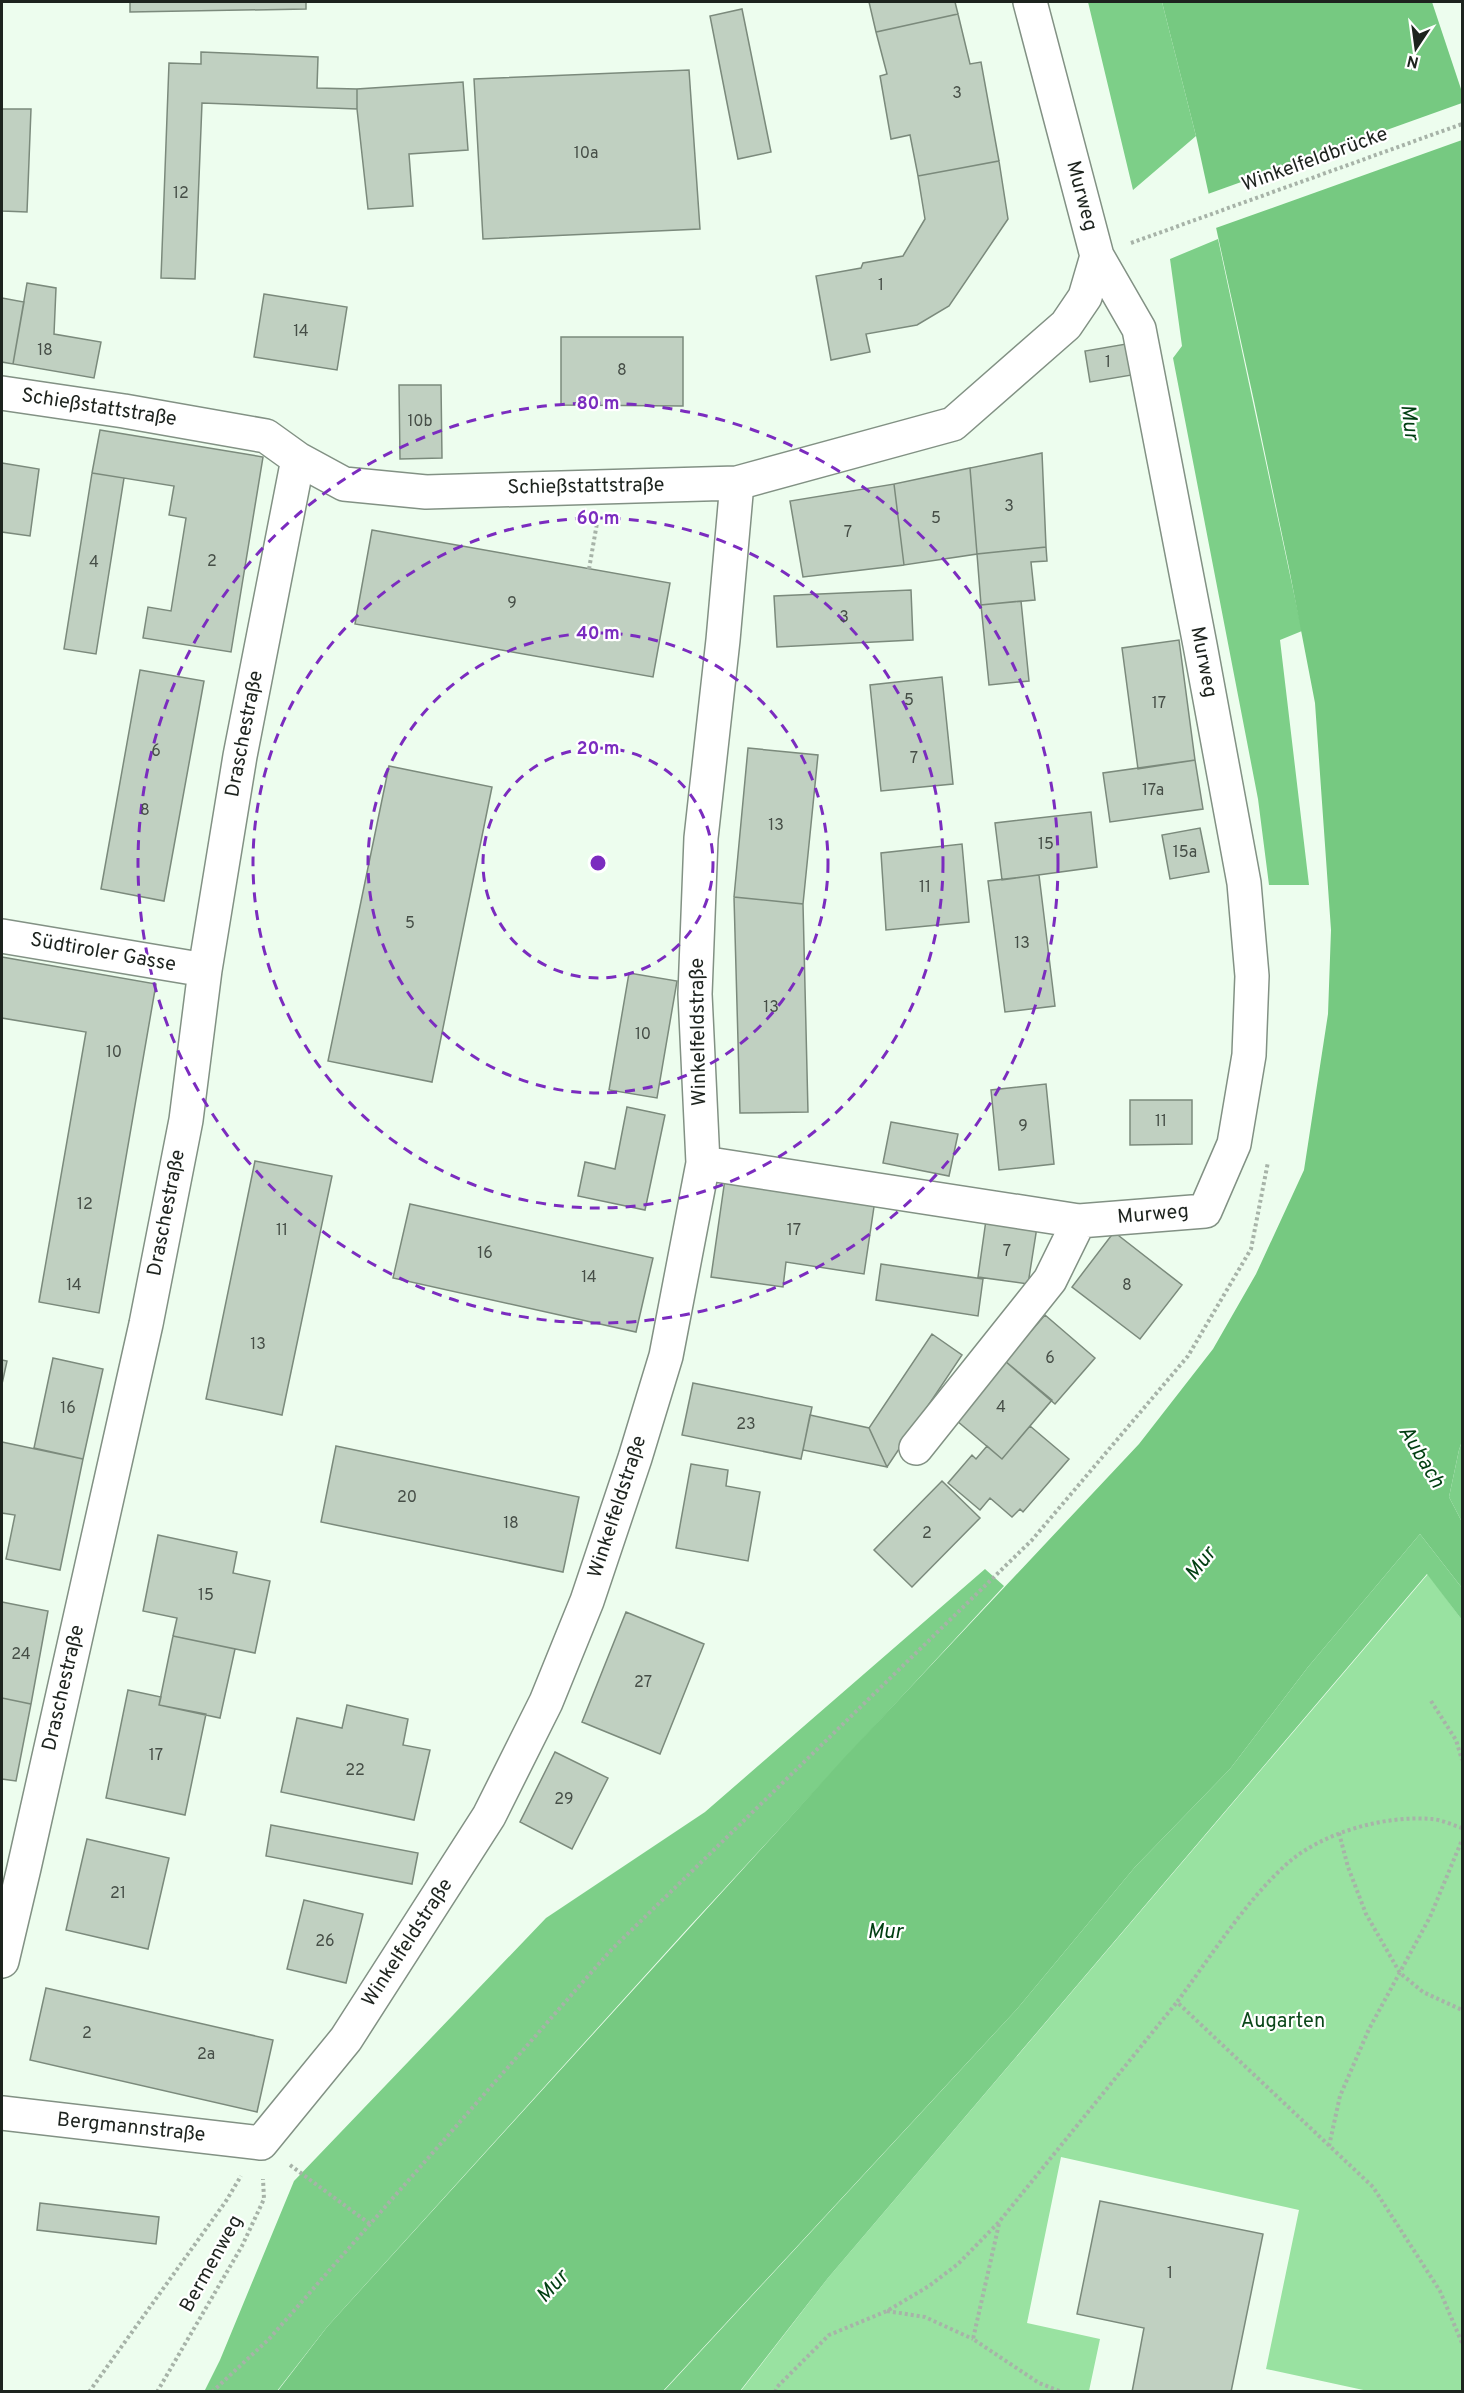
<svg xmlns="http://www.w3.org/2000/svg" width="1464" height="2393" viewBox="0 0 1464 2393" font-family="Overpass,sans-serif">
<style>
.green{fill:#99e2a1}
.forest{fill:#7dcf88}
.water{fill:#76c981}
.pier{fill:#edfdee}
.building{fill:#c0d0c1;stroke:#7b8a7c;stroke-width:1.5}
.lines{fill:none;stroke-linecap:round;stroke-linejoin:round}
.minor-casing{stroke:#829184;stroke-width:36}
.path{stroke:#a7b3a8;stroke-width:4;stroke-dasharray:3 3;stroke-linecap:butt}
.minor{stroke:#fff;stroke-width:33}
.ring{fill:none;stroke:#7b2cbf;stroke-width:3;stroke-dasharray:10 8}
.labels{text-anchor:middle;dominant-baseline:central;stroke-width:4.5;stroke-linejoin:round;paint-order:stroke}
.number-label{font-size:16px;fill:#464e47}
.street-label{font-size:20px;fill:#1d231e;stroke:#fff}
.park-label{font-size:20px;fill:#0b481a;stroke:#fff}
.water-label{font-size:21px;font-style:italic;fill:#003e11;stroke:#fff}
.centre{fill:#7b2cbf;stroke:#fff;stroke-width:3}
.ring-label{font-size:18px;text-anchor:middle;font-weight:bold;fill:#7b2cbf;stroke:#fff;stroke-width:4.5;stroke-linejoin:round;paint-order:stroke}
</style>
<rect width="100%" height="100%" fill="#edfdee"/>
<path class="green" d="M1428,1574L1462,1620V2391H1368L1266,2369L1299,2210L1061,2157L1027,2323L1100,2339L1089,2391L740,2392L828,2278Z"/>
<path class="forest" d="M1088,2H1162L1196,136L1133,190Z
M1218,239L1302,631L1280,640L1309,885H1269L1258,799L1173,358L1182,346L1170,259Z
M1462,1441V1522L1449,1497L1459,1450Z
M1420,1534L1462,1588V1620L1427,1574L828,2278L740,2391L663,2392L1017,2009L1135,1867L1230,1769L1308,1667Z
M985,1569L1004,1586L689,1927L327,2327L277,2391L204,2392L220,2360L294,2181L546,1918L705,1812Z"/>
<path class="water" d="M1162,2H1432L1462,92V1441L1459,1450L1449,1497L1462,1522V1588L1420,1534L1308,1667L1230,1769L1135,1867L1017,2009L663,2391L277,2392L327,2327L844,1758L1139,1444L1213,1349L1256,1274L1304,1170L1328,1014L1331,930L1315,703L1289,568L1254,401L1196,136Z"/>
<path class="pier" d="M1462,103V140L1213,229L1205,195Z"/>
<path class="building" d="M130,2H306V9L130,12Z
M869,2H955L958,14L876,32Z
M742,9L771,152L738,159L710,16Z
M958,14L970,64L981,62L999,161L918,176L910,135L891,139L880,76L887,74L876,32Z
M201,52L318,57L317,88L357,89V109L202,103L195,279L161,278L169,63L201,64Z
M689,70L700,229L483,239L474,79Z
M463,82L468,150L409,154L413,206L368,209L357,109V89Z
M2,109H31L27,212L2,211Z
M999,161L1008,219L949,306L917,325L866,334L870,352L831,360L816,276L861,268L863,263L903,256L925,219L918,176Z
M27,283L56,288L54,334L101,342L94,378L13,364Z
M264,294L347,307L337,370L254,357Z
M2,298L24,302L13,364L2,362Z
M561,337H683V406L561,405Z
M1126,344L1132,375L1090,382L1085,351Z
M399,385H441L442,458L400,459Z
M100,430L263,457L231,652L143,638L148,607L171,611L186,518L169,515L174,486L92,473Z
M1042,453L1046,547L977,554L970,468Z
M2,463L39,469L30,536L2,532Z
M970,468L977,554L904,565L894,484Z
M92,473L124,478L96,654L64,649Z
M894,484L904,565L803,577L790,501Z
M372,530L670,583L653,677L355,624Z
M1046,547L1047,561L1031,562L1035,600L981,605L977,554Z
M911,590L913,640L777,647L774,596Z
M1021,601L1029,681L989,685L981,605Z
M1179,640L1195,760L1138,769L1122,648Z
M140,670L204,681L164,901L101,889Z
M942,677L953,784L881,791L870,685Z
M748,748L818,755L803,904L734,897Z
M1195,760L1203,809L1110,822L1103,773Z
M389,766L492,787L432,1082L328,1061Z
M1091,812L1097,867L1002,880L995,823Z
M1200,828L1209,872L1170,879L1162,835Z
M962,844L969,922L886,930L881,853Z
M1039,875L1055,1006L1005,1012L988,881Z
M734,897L803,904L808,1112L740,1113Z
M2,957L156,984L99,1313L39,1302L86,1032L2,1018Z
M629,973L677,981L657,1098L609,1090Z
M1046,1084L1054,1164L999,1170L991,1090Z
M1130,1100H1192V1144L1130,1145Z
M627,1107L665,1115L645,1210L578,1196L585,1162L615,1169Z
M891,1122L958,1134L949,1176L883,1163Z
M255,1161L332,1176L282,1415L206,1399Z
M725,1179L875,1200L864,1274L786,1262L783,1287L711,1277Z
M410,1204L653,1258L636,1332L393,1278Z
M986,1220L1037,1227L1028,1284L978,1277Z
M1114,1232L1182,1285L1140,1339L1072,1287Z
M881,1264L983,1279L978,1316L876,1300Z
M1045,1315L1095,1358L1055,1404L1005,1361Z
M932,1334L962,1355L887,1467L869,1428Z
M53,1358L103,1369L83,1459L34,1448Z
M2,1360L7,1361L2,1384Z
M1005,1361L1052,1400L1002,1459L950,1415Z
M693,1383L812,1407L801,1459L682,1435Z
M810,1415L869,1428L887,1467L803,1450Z
M1030,1426L1069,1459L1023,1512L1020,1509L1012,1517L990,1498L980,1510L948,1483L972,1455L976,1459L987,1446L1002,1459Z
M2,1442L83,1459L60,1570L6,1559L15,1515L2,1513Z
M336,1446L579,1497L563,1572L321,1522Z
M691,1464L728,1470L726,1486L760,1492L748,1561L676,1548Z
M942,1481L980,1518L912,1587L874,1550Z
M158,1535L237,1552L233,1573L270,1581L255,1653L173,1636L177,1618L143,1611Z
M2,1602L48,1611L31,1704L2,1698Z
M626,1612L704,1644L660,1754L582,1722Z
M173,1636L235,1649L220,1718L159,1705Z
M128,1690L161,1697L159,1705L206,1714L185,1815L106,1798Z
M2,1698L31,1704L16,1781L2,1779Z
M347,1705L408,1719L403,1745L430,1750L414,1820L281,1792L297,1718L342,1728Z
M555,1752L608,1778L572,1849L520,1822Z
M271,1825L418,1853L412,1884L266,1856Z
M87,1839L169,1858L148,1949L66,1930Z
M304,1900L363,1914L346,1983L287,1969Z
M46,1988L273,2040L257,2112L30,2060Z
M1100,2201L1263,2234L1231,2392H1132L1144,2328L1077,2314Z
M40,2203L159,2217L156,2244L37,2230Z"/>
<g class="lines">
<defs>
<path id="minor" d="M2,393L124,411L266,436L298,459L344,484L426,492L737,483L953,424L1066,325L1085,297L1097,256
M2,936L205,970
M703,1163L1079,1221L1205,1211L1234,1144L1249,1055L1252,976L1244,883L1200,645L1139,329L1097,256L1030,2
M916,1448L1050,1280L1079,1221
M2,1961L24,1868L146,1324L186,1120L205,970L240,756L298,459
M2,2113L261,2143L346,2039L489,1816L546,1702L587,1601L635,1458L666,1356L703,1163L695,994L701,838L723,640L737,483"/>
</defs>
<use href="#minor" class="minor-casing"/>
<path class="path" d="M1131,243L1462,124
M589,569L597,523
M1431,1701L1456,1740L1462,1760
M1462,1828C1453,1825 1442,1820 1432,1819C1386,1815 1324,1832 1289,1862C1246,1900 1212,1955 1177,2002L1373,2187L1440,2291L1462,2343
M1339,1833L1348,1867L1366,1914L1400,1973L1423,1992L1462,2010
M1329,2146L1340,2096L1369,2029L1430,1917L1462,1840
M290,2165L370,2224
M999,2224L973,2339L1039,2383L1062,2392
M887,2311L925,2317L973,2339
M89,2392L226,2201L241,2176
M157,2392L242,2246L264,2199L263,2179
M212,2392L269,2339L611,1950L1032,1540L1188,1356L1251,1249L1268,1162
M775,2392L777,2387L829,2335L887,2311L929,2286L958,2264L999,2222L1177,2002"/>
<use href="#minor" class="minor"/>
</g>
<g class="ring">
<circle cx="598" cy="863" r="115"/>
<circle cx="598" cy="863" r="230"/>
<circle cx="598" cy="863" r="345"/>
<circle cx="598" cy="863" r="460"/>
</g>
<g class="labels">
<g class="number-label">
<text x="957" y="94">3</text>
<text x="586" y="154">10a</text>
<text x="181" y="194">12</text>
<text x="881" y="286">1</text>
<text x="301" y="332">14</text>
<text x="45" y="351">18</text>
<text x="1108" y="363">1</text>
<text x="622" y="371">8</text>
<text x="420" y="422">10b</text>
<text x="1009" y="507">3</text>
<text x="936" y="519">5</text>
<text x="848" y="533">7</text>
<text x="212" y="562">2</text>
<text x="94" y="563">4</text>
<text x="512" y="604">9</text>
<text x="844" y="618">3</text>
<text x="909" y="701">5</text>
<text x="1159" y="704">17</text>
<text x="156" y="752">6</text>
<text x="914" y="759">7</text>
<text x="1153" y="791">17a</text>
<text x="145" y="811">8</text>
<text x="776" y="826">13</text>
<text x="1046" y="845">15</text>
<text x="1185" y="853">15a</text>
<text x="925" y="888">11</text>
<text x="410" y="924">5</text>
<text x="1022" y="944">13</text>
<text x="771" y="1008">13</text>
<text x="643" y="1035">10</text>
<text x="114" y="1053">10</text>
<text x="1161" y="1122">11</text>
<text x="1023" y="1127">9</text>
<text x="85" y="1205">12</text>
<text x="282" y="1231">11</text>
<text x="794" y="1231">17</text>
<text x="1007" y="1252">7</text>
<text x="485" y="1254">16</text>
<text x="589" y="1278">14</text>
<text x="74" y="1286">14</text>
<text x="1127" y="1286">8</text>
<text x="258" y="1345">13</text>
<text x="1050" y="1359">6</text>
<text x="1001" y="1408">4</text>
<text x="68" y="1409">16</text>
<text x="746" y="1425">23</text>
<text x="407" y="1498">20</text>
<text x="511" y="1524">18</text>
<text x="927" y="1534">2</text>
<text x="206" y="1596">15</text>
<text x="21" y="1655">24</text>
<text x="643" y="1683">27</text>
<text x="156" y="1756">17</text>
<text x="355" y="1771">22</text>
<text x="564" y="1800">29</text>
<text x="118" y="1894">21</text>
<text x="325" y="1942">26</text>
<text x="87" y="2034">2</text>
<text x="206" y="2055">2a</text>
<text x="1170" y="2274">1</text>
</g>
<g class="street-label">
<text transform="translate(1315 160) rotate(-20)">Winkelfeldbrücke</text>
<text transform="translate(1081 196) rotate(75)">Murweg</text>
<text transform="translate(99 408) rotate(9)">Schießstattstraße</text>
<text transform="translate(586 487) rotate(-1)">Schießstattstraße</text>
<text transform="translate(1203 662) rotate(79)">Murweg</text>
<text transform="translate(245 734) rotate(-79)">Draschestraße</text>
<text transform="translate(103 953) rotate(10)">Südtiroler Gasse</text>
<text transform="translate(699 1032) rotate(-91)">Winkelfeldstraße</text>
<text transform="translate(167 1213) rotate(-79)">Draschestraße</text>
<text transform="translate(1153 1215) rotate(-5)">Murweg</text>
<text transform="translate(618 1507) rotate(-72)">Winkelfeldstraße</text>
<text transform="translate(64 1688) rotate(-77)">Draschestraße</text>
<text transform="translate(408 1943) rotate(-57)">Winkelfeldstraße</text>
<text transform="translate(131 2128) rotate(6)">Bergmannstraße</text>
<text transform="translate(212 2264) rotate(-61)">Bermenweg</text>
</g>
<g class="park-label">
<text x="1283" y="2022">Augarten</text>
</g>
<g class="water-label">
<text transform="translate(1409 422) rotate(83)">Mur</text>
<text transform="translate(1421 1457) rotate(59)">Aubach</text>
<text transform="translate(1201 1564) rotate(-52)">Mur</text>
<text x="885" y="1932">Mur</text>
<text transform="translate(553 2287) rotate(-47)">Mur</text>
</g>
</g>
<circle cx="598" cy="863" r="9" class="centre"/>
<g class="ring-label">
<text x="598" y="409">80 m</text>
<text x="598" y="524">60 m</text>
<text x="598" y="639">40 m</text>
<text x="598" y="754">20 m</text>
</g>
<rect width="1464" height="2393" fill="none" stroke="#1d231e" stroke-width="6"/>
<g transform="translate(1416 48) rotate(193)" stroke="#ffffff" stroke-width="4.5" paint-order="stroke">
<path d="M0-4.5L10 22L0 15L-10 22Z" fill="#1d231e"/>
<text y="-9" font-size="16" font-weight="bold" text-anchor="middle" fill="#1d231e">N</text>
</g>
</svg>
